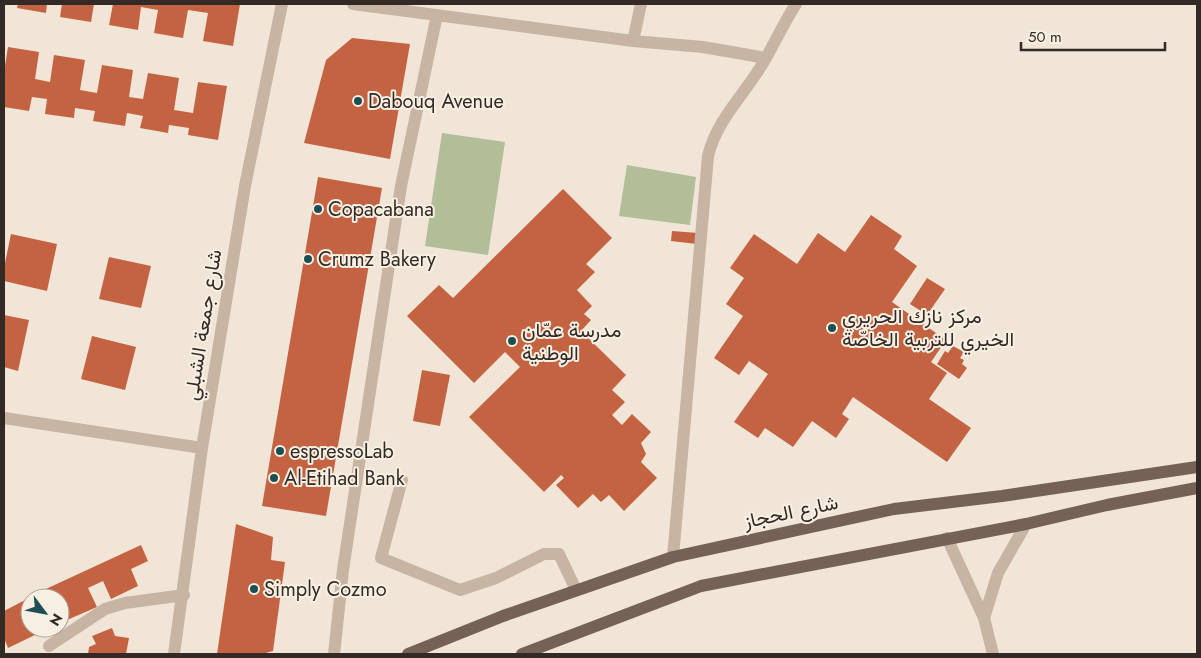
<svg xmlns="http://www.w3.org/2000/svg" width="1201" height="658" viewBox="0 0 1201 658" font-family="Jost,Vazirmatn,sans-serif">
<style>
.green{fill:#b1be97}
.building{fill:#c46341}
.lines{fill:none;stroke-linecap:round;stroke-linejoin:round}
.minor{stroke:#c7b4a3;stroke-width:12}
.major{stroke:#756156;stroke-width:12}
.poi-dot{fill:#1c4e53;stroke:#f8efe3;stroke-width:2}
.labels{text-anchor:middle;dominant-baseline:central;stroke-width:4;stroke-linejoin:round;paint-order:stroke}
.poi-label{font-size:20px;fill:#332a25;stroke:#f8efe3;text-anchor:start}
.street-label{font-size:20px;fill:#332a25;stroke:#f8efe3}
</style>
<rect width="100%" height="100%" fill="#f0e5d7"/>
<path class="green" d="M442,133L505,142L488,255L425,246Z
M627,165L696,177L690,225L619,216Z"/>
<path class="building" d="M18,4H47L46,13L17,8Z
M62,4H94L91,22L60,17Z
M113,4H240L233,46L203,41L208,13L188,10L183,38L154,33L158,10L141,7L138,30L109,25Z
M352,38L410,44L390,159L304,143L326,60Z
M8,47L39,52L35,79L50,82L54,55L85,60L80,90L97,93L102,65L133,70L129,97L143,99L148,73L179,78L174,110L193,113L198,82L227,86L218,140L188,135L189,128L169,125L168,133L140,128L143,116L127,113L125,126L93,121L95,111L75,108L74,118L45,114L47,99L32,97L29,111L4,107V72Z
M318,177L382,188L326,516L262,506Z
M563,189L612,238L586,264L595,272L577,290L592,306L584,314L591,320L581,331L626,375L612,390L625,402L612,415L622,425L632,414L651,432L641,443L646,454L641,462L657,478L624,511L609,495L601,502L593,494L578,508L556,485L564,478L561,475L544,492L469,417L520,367L505,352L474,383L407,316L439,285L453,298Z
M871,215L902,236L894,249L917,266L892,302L946,340L931,362L947,373L929,399L971,428L947,462L853,397L842,414L849,419L836,438L812,421L793,447L765,428L758,438L734,422L768,374L749,361L739,375L714,358L743,316L726,304L744,278L730,268L754,234L797,264L818,233L845,252Z
M672,231L698,233L697,244L671,241Z
M11,234L57,244L47,291L4,281V268Z
M109,257L151,266L141,308L99,299Z
M927,278L945,289L927,315L910,304Z
M4,315L29,320L18,371L4,367Z
M92,336L136,347L125,390L81,379Z
M953,346L964,352L960,358L964,360L962,364L967,368L959,379L937,364L945,351L948,353Z
M422,370L450,375L440,426L413,421Z
M236,524L273,537L271,560L285,562L273,651L262,654H217Z
M141,545L148,561L131,569L138,586L111,599L103,581L88,588L97,607L67,620L60,604V598H30V628H34L37,634L8,648L4,638V611L48,588Z
M112,628L115,636L129,638L126,654H88L89,647L96,644L92,636Z"/>
<g class="lines">
<path class="minor" d="M353,4L633,41L703,47L766,58
M633,41L641,4
M4,418L202,448
M402,480L381,558L460,590L496,578L544,554H559L576,590
M947,538L984,618L993,654
M673,557L708,156C717,118 748,91 766,58C776,40 785,21 796,4
M984,618L998,573L1026,524
M49,646L105,609L125,603L184,595
M174,654L202,448L245,186L282,4
M334,654L343,570L401,186L437,15"/>
<path class="major" d="M408,654L503,616L673,557L894,509L1002,496L1197,467
M522,654L701,586L1026,524L1107,505L1197,488"/>
</g>
<g class="poi-dot">
<circle cx="358" cy="101" r="5"/>
<circle cx="318" cy="209" r="5"/>
<circle cx="308" cy="259" r="5"/>
<circle cx="832" cy="328" r="5"/>
<circle cx="512" cy="341" r="5"/>
<circle cx="280" cy="451" r="5"/>
<circle cx="274" cy="478" r="5"/>
<circle cx="254" cy="589" r="5"/>
</g>
<g class="labels">
<g class="poi-label">
<text x="368" y="101">Dabouq Avenue</text>
<text x="328" y="209">Copacabana</text>
<text x="318" y="259">Crumz Bakery</text>
<text x="842" y="316">مركز نازك الحريري<tspan x="842" dy="23">الخيري للتربية الخاصّة</tspan></text>
<text x="522" y="330">مدرسة عمّان<tspan x="522" dy="23">الوطنية</tspan></text>
<text x="290" y="451">espressoLab</text>
<text x="284" y="478">Al-Etihad Bank</text>
<text x="264" y="589">Simply Cozmo</text>
</g>
<g class="street-label">
<text transform="translate(203 325) rotate(-81)">شارع جمعة الشبلي</text>
<text transform="translate(791 512) rotate(-12)">شارع الحجاز</text>
</g>
</g>
<rect width="1201" height="658" fill="none" stroke="#332a25" stroke-width="10"/>
<g transform="translate(45 613) rotate(122)"><circle r="24" fill="#f8efe3" stroke="#a9a097"/>
<path d="M0-4L9 19L0 12L-9 19Z" fill="#1c4e53"/>
<text y="-8" font-size="14" font-weight="bold" text-anchor="middle" fill="#332a25">N</text>
</g>
<path d="M1021 42v8h144v-8" fill="none" stroke="#332a25" stroke-width="2.5"/>
<text x="1028" y="42" font-size="15" fill="#332a25" stroke="#f8efe3" stroke-width="4" paint-order="stroke">50 m</text>
</svg>
